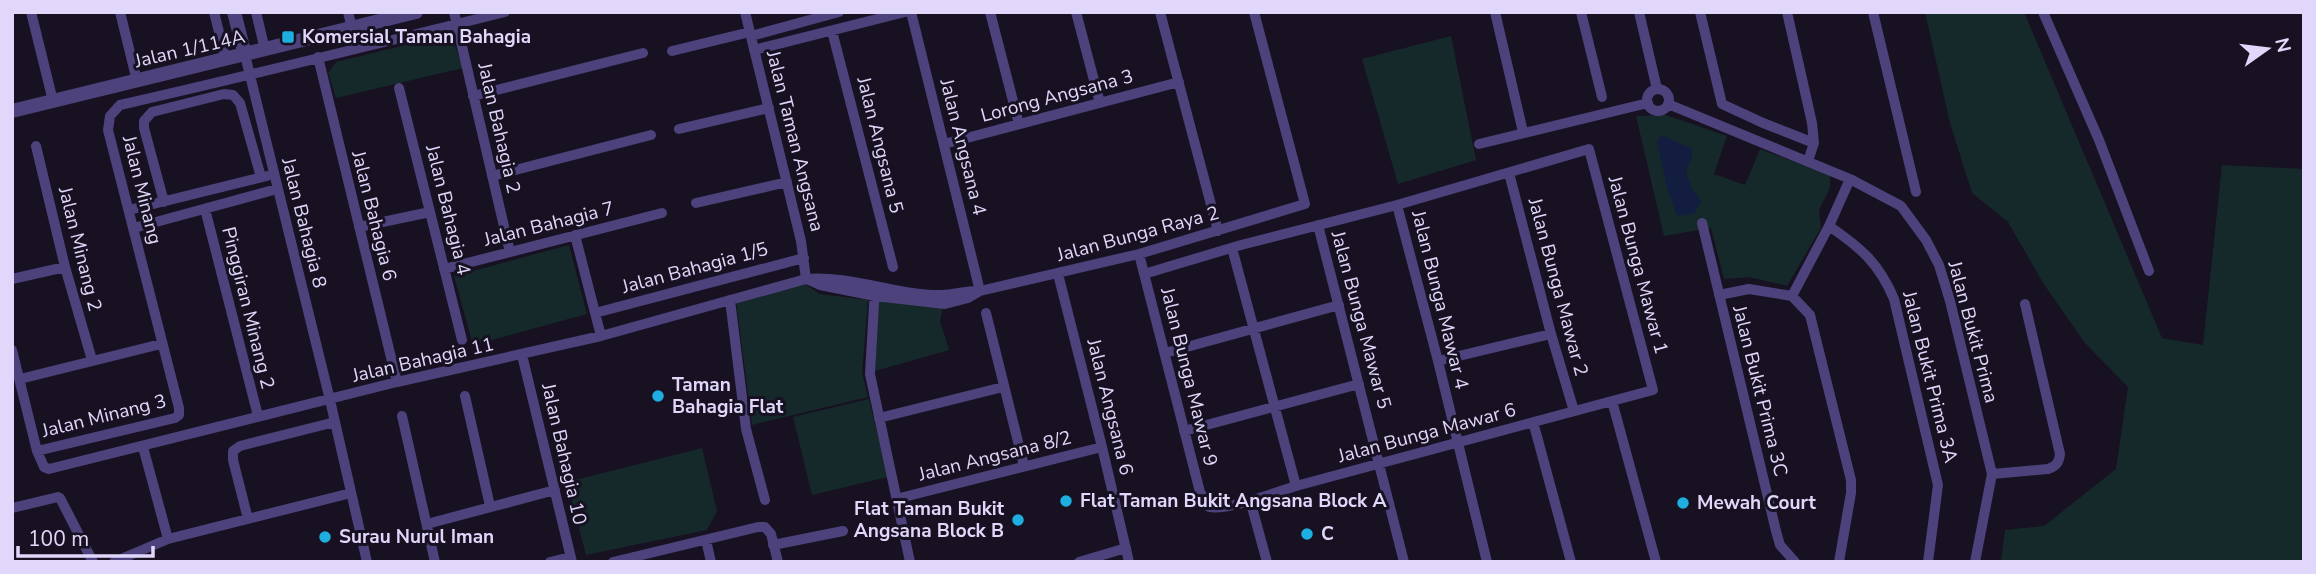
<svg xmlns="http://www.w3.org/2000/svg" width="2316" height="574" viewBox="0 0 2316 574" font-family="'Nunito Sans',sans-serif">
<style>
.green{fill:#15292b}
.water{fill:#121d40}
.lines{fill:none;stroke-linecap:round;stroke-linejoin:round}
.minor{stroke:#4d427b;stroke-width:10}
.tertiary{stroke:#4d427b;stroke-width:14}
.poi-dot{fill:#1eaedf;stroke:#171122;stroke-width:2.5}
.labels{text-anchor:middle;dominant-baseline:central;stroke-width:6;stroke-linejoin:round;paint-order:stroke}
.poi-label{font-size:19px;font-weight:bold;fill:#e1d7fa;stroke:#171122;text-anchor:start}
.street-label{font-size:19px;fill:#e1d7fa;stroke:#171122}
</style>
<rect width="100%" height="100%" fill="#171122"/>
<path class="green" d="M1925,12H2024L2162,338L2203,345L2222,165L2304,169V562H2001L2005,530L2044,526L2116,469L2128,387L2085,343L2043,283L2008,222L1972,193L1950,123Z
M451,34L463,68L336,98L328,73L336,62Z
M1451,36L1476,160L1398,184L1362,59Z
M1666,115L1727,136L1714,174L1745,185L1760,149L1830,175V188L1819,210L1821,228L1787,286L1749,277L1724,279L1711,228L1664,236L1636,116Z
M569,245L587,314L473,345L454,276Z
M805,284L820,294L868,300L862,372L868,397L752,425L736,301Z
M879,300L943,307L940,321L949,350L875,371Z
M869,399L888,477L812,495L793,417Z
M702,448L717,511L707,530L586,555L567,482Z"/>
<path class="water" d="M1662,135L1692,149V156L1686,173L1693,190L1701,201L1694,214L1677,216L1667,187L1657,142Z"/>
<g class="lines">
<path class="minor" d="M31,12L53,101
M120,12L137,81
M214,12L226,60
M256,12L265,50
M348,12L352,28
M454,12L510,252
M745,12L801,241L806,279
M911,12L980,291
M990,12L1019,124
M1076,12L1100,103
M1160,12L1218,231
M1495,12L1523,132
M1581,12L1602,97
M1639,12L1657,89
M1700,12L1722,104L1763,123L1814,143
M1787,12L1812,123L1814,143L1808,161
M1873,12L1916,192
M2043,12L2099,140L2149,271
M832,31L893,267
M751,36L839,12
M754,50L905,12
M672,51L750,32
M245,55L330,400L367,562
M318,57L397,382
M399,88L462,340
M1647 100a11 11 0 1 1 22 0a11 11 0 1 1-22 0Z
M473,96L643,53
M1668,104L1850,179L1901,206L1926,240L1939,265L1950,301L1992,474L1975,562
M679,129L769,108
M944,144L1179,82
M1479,144L1648,103
M36,146L65,267L92,360
M1509,173L1551,334L1574,411
M492,176L651,135
M164,202L144,128V121L152,112L224,94L233,95L240,103L261,177
M696,203L787,182
M1397,205L1438,361L1487,562
M205,209L258,416
M129,210L267,176
M1702,223L1776,531L1780,545L1795,562
M1318,225L1404,562
M1829,226C1861,248 1879,263 1894,299L1938,485L1928,562
M359,227L430,212
M134,228L277,189
M575,235L601,336
M1232,248L1296,486
M1139,254L1200,492L1209,507C1226,511 1277,492 1296,486L1653,390L1589,149L1397,205L1241,245L1144,274
M444,269L662,213
M1058,274L1102,447L1129,562
M12,279L65,267
M809,280L820,285L875,296L945,304L968,298L980,291
M875,287L870,374L910,562
M1719,295L1749,289L1792,296L1810,315L1851,480V493L1839,562
M1792,296L1829,226L1850,179
M730,300L746,429L765,500
M595,313L804,258
M986,313L1024,466
M12,350L37,451L44,467L49,469L397,382L601,336L806,279C851,275 897,296 942,295C955,295 966,290 980,291L1139,254L1305,204L1254,12
M1165,353L1339,305
M522,355L572,562
M1438,361L1551,334
M20,379L161,344
M465,396L490,506
M1612,401L1656,562
M402,416L435,562
M879,418L1003,387
M1535,429L1571,562
M1184,431L1359,384
M143,447L168,539
M37,451L175,418L179,415V408L108,130L110,116L120,105C248,76 377,44 505,12
M1992,474L2048,469C2056,466 2059,463 2060,454L2025,304
M896,499L1102,447
M1250,500L1267,562
M12,508L58,497L60,498L93,562
M248,519L233,460V451L240,446L335,422
M427,524L555,490
M706,540L711,562
M773,545L843,531
M114,562L168,539L351,493
M550,562L570,557
M613,562L758,527H765L771,534L778,562
M1079,562L1126,548"/>
<path class="tertiary" d="M234,12L245,55
M12,111L416,12"/>
</g>
<g class="poi-dot">
<rect x="281" y="30" width="14" height="14" rx="3.5"/>
<circle cx="658" cy="396" r="7"/>
<circle cx="1066" cy="501" r="7"/>
<circle cx="1683" cy="503" r="7"/>
<circle cx="1018" cy="520" r="7"/>
<circle cx="1307" cy="534" r="7"/>
<circle cx="325" cy="537" r="7"/>
</g>
<g class="labels">
<g class="poi-label">
<text x="302" y="37">Komersial Taman Bahagia</text>
<text x="672" y="385">Taman<tspan x="672" dy="22">Bahagia Flat</tspan></text>
<text x="1080" y="501">Flat Taman Bukit Angsana Block A</text>
<text x="1697" y="503">Mewah Court</text>
<text x="1004" y="509" text-anchor="end">Flat Taman Bukit<tspan x="1004" dy="22">Angsana Block B</tspan></text>
<text x="1321" y="534">C</text>
<text x="339" y="537">Surau Nurul Iman</text>
</g>
<g class="street-label">
<text transform="translate(190 49) rotate(-13)">Jalan 1/114A</text>
<text transform="translate(1057 96) rotate(-15)">Lorong Angsana 3</text>
<text transform="translate(499 128) rotate(77)">Jalan Bahagia 2</text>
<text transform="translate(795 141) rotate(76)">Jalan Taman Angsana</text>
<text transform="translate(880 145) rotate(76)">Jalan Angsana 5</text>
<text transform="translate(963 147) rotate(76)">Jalan Angsana 4</text>
<text transform="translate(142 190) rotate(76)">Jalan Minang</text>
<text transform="translate(448 210) rotate(76)">Jalan Bahagia 4</text>
<text transform="translate(374 216) rotate(76)">Jalan Bahagia 6</text>
<text transform="translate(304 223) rotate(76)">Jalan Bahagia 8</text>
<text transform="translate(549 224) rotate(-14)">Jalan Bahagia 7</text>
<text transform="translate(1138 234) rotate(-15)">Jalan Bunga Raya 2</text>
<text transform="translate(80 249) rotate(76)">Jalan Minang 2</text>
<text transform="translate(1638 265) rotate(75)">Jalan Bunga Mawar 1</text>
<text transform="translate(695 268) rotate(-15)">Jalan Bahagia 1/5</text>
<text transform="translate(1558 287) rotate(75)">Jalan Bunga Mawar 2</text>
<text transform="translate(1440 300) rotate(76)">Jalan Bunga Mawar 4</text>
<text transform="translate(248 308) rotate(76)">Pinggiran Minang 2</text>
<text transform="translate(1361 320) rotate(75)">Jalan Bunga Mawar 5</text>
<text transform="translate(1973 332) rotate(75)">Jalan Bukit Prima</text>
<text transform="translate(423 360) rotate(-13)">Jalan Bahagia 11</text>
<text transform="translate(1189 377) rotate(76)">Jalan Bunga Mawar 9</text>
<text transform="translate(1930 377) rotate(76)">Jalan Bukit Prima 3A</text>
<text transform="translate(1760 391) rotate(76)">Jalan Bukit Prima 3C</text>
<text transform="translate(1110 407) rotate(76)">Jalan Angsana 6</text>
<text transform="translate(104 416) rotate(-14)">Jalan Minang 3</text>
<text transform="translate(1427 433) rotate(-15)">Jalan Bunga Mawar 6</text>
<text transform="translate(564 454) rotate(77)">Jalan Bahagia 10</text>
<text transform="translate(995 456) rotate(-14)">Jalan Angsana 8/2</text>
</g>
</g>
<rect width="2316" height="574" fill="none" stroke="#e1d7fa" stroke-width="28"/>
<g transform="translate(2267 49) rotate(76)" stroke="#171122" stroke-width="5" paint-order="stroke">
<path d="M0-5L12 26L0 18L-12 26Z" fill="#e1d7fa"/>
<text y="-10" font-size="19" font-weight="bold" text-anchor="middle" fill="#e1d7fa">N</text>
</g>
<path d="M18 546v10h135v-10" fill="none" stroke="#e1d7fa" stroke-width="3.5"/>
<text x="28" y="546" font-size="21" fill="#e1d7fa" stroke="#171122" stroke-width="5" paint-order="stroke">100 m</text>
</svg>
